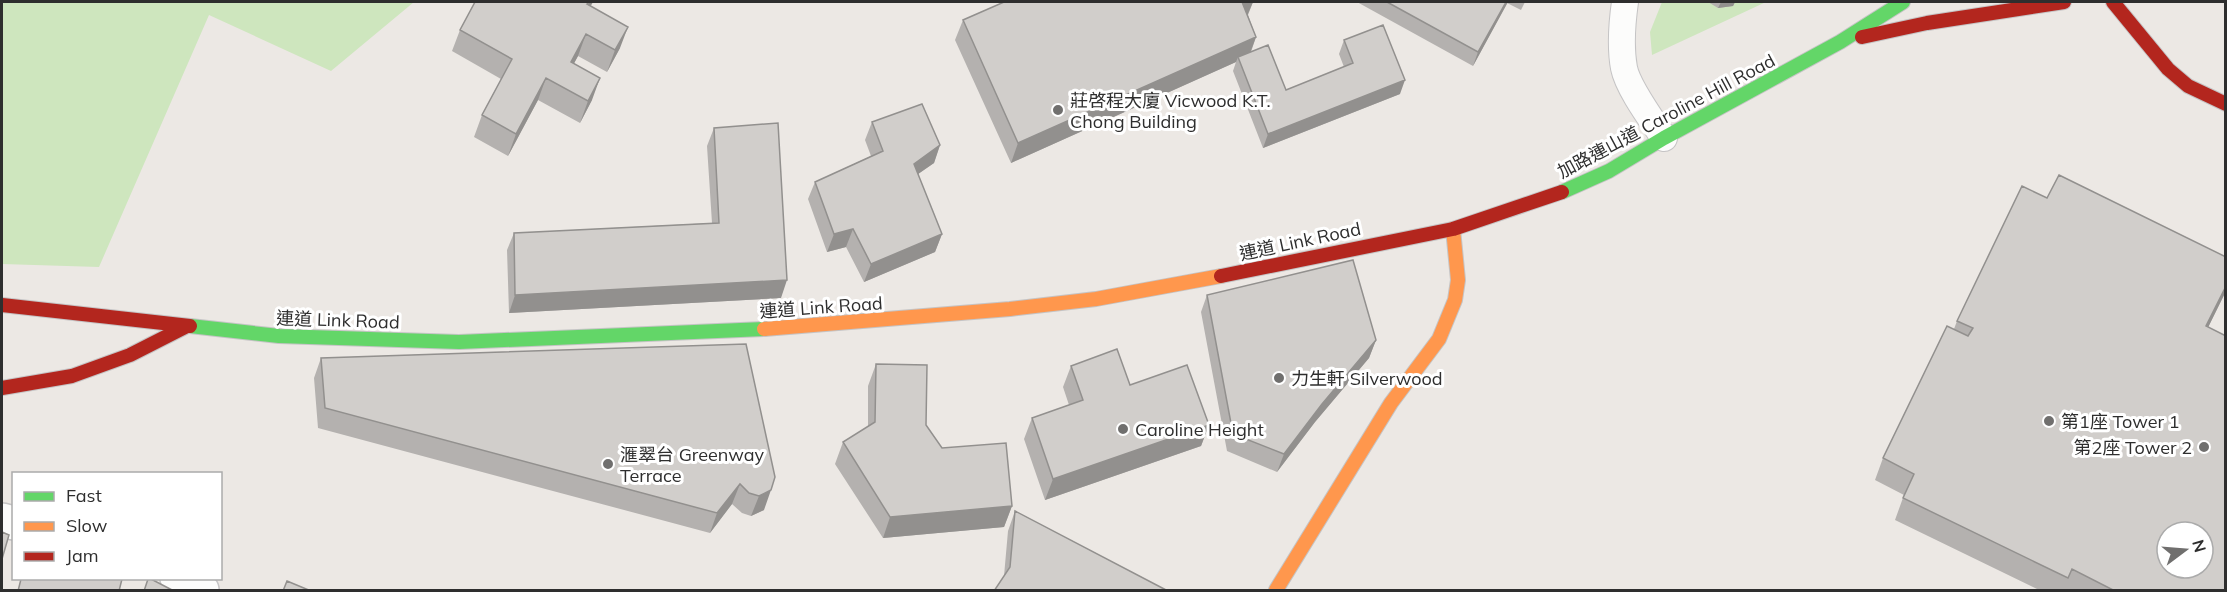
<svg xmlns="http://www.w3.org/2000/svg" width="2227" height="592" viewBox="0 0 2227 592" font-family="Mulish,'Noto Sans TC',sans-serif">
<style>
.green{fill:#cee6be}
.lines{fill:none;stroke-linecap:round;stroke-linejoin:round}
.lane-casing{stroke:#c5c4c5;stroke-width:28}
.street-casing{stroke:#c5c4c5;stroke-width:36}
.fast-casing{stroke:#c5c4c5;stroke-width:16}
.slow-casing{stroke:#c5c4c5;stroke-width:16}
.jam-casing{stroke:#c5c4c5;stroke-width:16}
.lane{stroke:#fcfcfb;stroke-width:26}
.street{stroke:#fcfcfb;stroke-width:33}
.fast{stroke:#63d668;stroke-width:14}
.slow{stroke:#ff974d;stroke-width:14}
.jam{stroke:#b3261e;stroke-width:14}
.wall{fill:#b4b1af}
.shaded-wall{fill:#92908e}
.building{fill:#d1cecb;stroke:#92908e;stroke-width:1.5;fill-rule:evenodd}
.poi-dot{fill:#706f6e;stroke:#fff;stroke-width:2}
.labels{text-anchor:middle;dominant-baseline:central;stroke-width:6;stroke-linejoin:round;paint-order:stroke}
.poi-label{font-size:18px;fill:#2e2e2e;stroke:#fff;text-anchor:start}
.street-label{font-size:18px;fill:#2e2e2e;stroke:#fff}
</style>
<rect width="100%" height="100%" fill="#ece8e4"/>
<path class="green" d="M2,2H414L331,71L209,15L99,267L2,264Z
M1662,2H1766L1652,55L1650,32Z"/>
<g class="lines">
<defs>
<path id="lane" d="M1625,2C1622,23 1620,46 1624,68C1628,88 1652,120 1664,138"/>
<path id="street" d="M2,520L14,523
M177,578L202,590"/>
<path id="fast" d="M1562,192L1609,171L1664,138L1840,42L1903,2
M190,326L279,336L459,342L764,329"/>
<path id="slow" d="M764,329L1010,309L1096,299L1221,276
M1276,590L1391,403L1439,339L1455,300L1458,280L1453,229"/>
<path id="jam" d="M2113,2L2168,69L2188,86L2226,104
M1862,37L1927,23L2064,2
M1221,276L1453,229L1562,192
M2,305L190,326
M2,388L72,376L130,355L185,327"/>
</defs>
<use href="#lane" class="lane-casing"/>
<use href="#street" class="street-casing"/>
<use href="#fast" class="fast-casing"/>
<use href="#slow" class="slow-casing"/>
<use href="#jam" class="jam-casing"/>
<use href="#lane" class="lane"/>
<use href="#street" class="street"/>
<use href="#fast" class="fast"/>
<use href="#slow" class="slow"/>
<use href="#jam" class="jam"/>
</g>
<path class="wall" d="M475,2H593L590,6L620,48L607,72L578,56L574,63L592,100L580,123L538,100L508,156L474,137L482,115L501,79L452,51L460,30Z
M1004,2H1253L1248,15L1256,37L1251,52L1286,90L1344,67L1339,54L1344,40L1400,94L1263,148L1233,71L1236,62L1011,163L955,40L963,20Z
M1357,2H1525L1521,10L1507,3L1473,66Z
M1708,2H1735L1733,6L1718,8Z
M872,122L940,145L934,163L918,174L942,234L935,252L864,282L846,247L827,252L808,199L815,182L871,156L865,140Z
M714,128L781,298L509,313L507,250L514,233L712,223L707,146Z
M2047,198L2226,257V291L2208,327L2226,591H2041L1895,520L1904,495L1875,480L1883,458L1954,329L1957,321Z
M1207,295L1376,340L1369,358L1315,422L1277,472L1227,451L1201,312Z
M746,344L764,510L751,516L742,513L732,504L710,533L318,428L314,378L321,358Z
M876,364L926,425L942,448L1012,506L1004,527L883,538L835,464L843,442L868,427V386Z
M1071,366L1130,385L1209,425L1201,446L1045,500L1024,439L1032,418L1069,405L1063,387Z
M1015,511L1168,591L1004,576L1008,531Z"/>
<path class="shaded-wall" d="M589,2H593L579,26Z
M1241,2H1253L1247,16Z
M1506,2H1508L1473,66L1478,52Z
M1721,2H1735L1733,6L1718,8Z
M628,27L620,48L607,72L615,50Z
M586,34L578,56L563,84L571,62Z
M1256,37L1249,56L1238,57L1236,62L1011,163L1018,143Z
M546,78L538,100L508,156L516,134Z
M600,78L592,100L580,123L588,101Z
M1405,80L1400,94L1263,148L1268,134Z
M940,145L934,163L908,181L914,164Z
M853,229L846,247L827,252L834,234Z
M942,234L935,252L864,282L871,264Z
M787,280L781,298L509,313L515,295Z
M2226,286V291L2198,348L2206,326Z
M1376,340L1369,358L1315,422L1277,472L1284,454L1322,404Z
M1209,425L1201,446L1045,500L1053,479Z
M740,484L732,504L710,533L717,513Z
M771,490L764,510L751,516L759,496Z
M1012,506L1004,527L883,538L890,517Z"/>
<path class="building" d="M475,2H589L587,4L628,27L615,50L586,34L571,62L600,78L588,101L546,78L516,134L482,115L512,59L460,30Z
M1004,2H1242L1256,37L1018,143L963,20Z
M1387,2H1506L1478,52Z
M1383,25L1405,80L1268,134L1238,57L1268,45L1286,90L1353,63L1344,40Z
M922,104L940,145L914,164L942,234L871,264L853,229L834,234L815,182L883,151L872,122Z
M778,123L787,280L515,295L514,233L719,223L714,128Z
M2059,175L2226,257V286L2206,326L2226,336V591H2115L2072,569L2068,578L1903,498L1914,474L1883,458L1947,326L1968,336L1973,328L1957,321L2022,186L2047,198ZM2167,532H2203V568H2167Z
M1353,260L1376,340L1322,404L1284,454L1233,434L1207,295Z
M746,344L775,477L771,490L759,496L749,493L740,484L717,513L325,408L321,358Z
M1117,349L1130,385L1187,365L1209,425L1053,479L1032,418L1083,400L1071,366Z
M876,364L927,365L926,425L942,448L1006,443L1012,506L890,517L843,442L875,422Z
M1015,511L1168,591H994L1010,567Z
M2,532L9,535L2,559Z
M21,579H122L119,591H18Z
M148,579H151L174,591H144Z
M287,581L311,591H283Z"/>
<g class="poi-dot">
<circle cx="1058" cy="110" r="6"/>
<circle cx="1279" cy="378" r="6"/>
<circle cx="2049" cy="421" r="6"/>
<circle cx="1123" cy="429" r="6"/>
<circle cx="2204" cy="447" r="6"/>
<circle cx="608" cy="464" r="6"/>
</g>
<g class="labels">
<g class="poi-label">
<text x="1070" y="100">莊啓程大廈 Vicwood K.T.<tspan x="1070" dy="21">Chong Building</tspan></text>
<text x="1291" y="378">力生軒 Silverwood</text>
<text x="2061" y="421">第1座 Tower 1</text>
<text x="1135" y="429">Caroline Height</text>
<text x="2192" y="447" text-anchor="end">第2座 Tower 2</text>
<text x="620" y="454">滙翠台 Greenway<tspan x="620" dy="21">Terrace</tspan></text>
</g>
<g class="street-label">
<text transform="translate(1666 116) rotate(-28)">加路連山道 Caroline Hill Road</text>
<text transform="translate(1300 241) rotate(-12)">連道 Link Road</text>
<text transform="translate(821 307) rotate(-4)">連道 Link Road</text>
<text transform="translate(338 320) rotate(2)">連道 Link Road</text>
</g>
</g>
<rect width="2227" height="592" fill="none" stroke="#2e2e2e" stroke-width="6"/>
<rect x="12" y="472" width="210" height="108" fill="#ffffff" stroke="#ababab" stroke-width="1.5"/>
<rect x="24" y="492" width="30" height="9" fill="#63d668" stroke="#ababab" stroke-width="1.5"/>
<text x="66" y="502" font-size="18" fill="#2e2e2e">Fast</text>
<rect x="24" y="522" width="30" height="9" fill="#ff974d" stroke="#ababab" stroke-width="1.5"/>
<text x="66" y="532" font-size="18" fill="#2e2e2e">Slow</text>
<rect x="24" y="552" width="30" height="9" fill="#b3261e" stroke="#ababab" stroke-width="1.5"/>
<text x="66" y="562" font-size="18" fill="#2e2e2e">Jam</text>
<g transform="translate(2185 550) rotate(74)"><circle r="28" fill="#ffffff" stroke="#ababab" stroke-width="1.5"/>
<path d="M0-4.5L10 22L0 15L-10 22Z" fill="#706f6e"/>
<text y="-9" font-size="16" font-weight="bold" text-anchor="middle" fill="#2e2e2e">N</text>
</g>
</svg>
